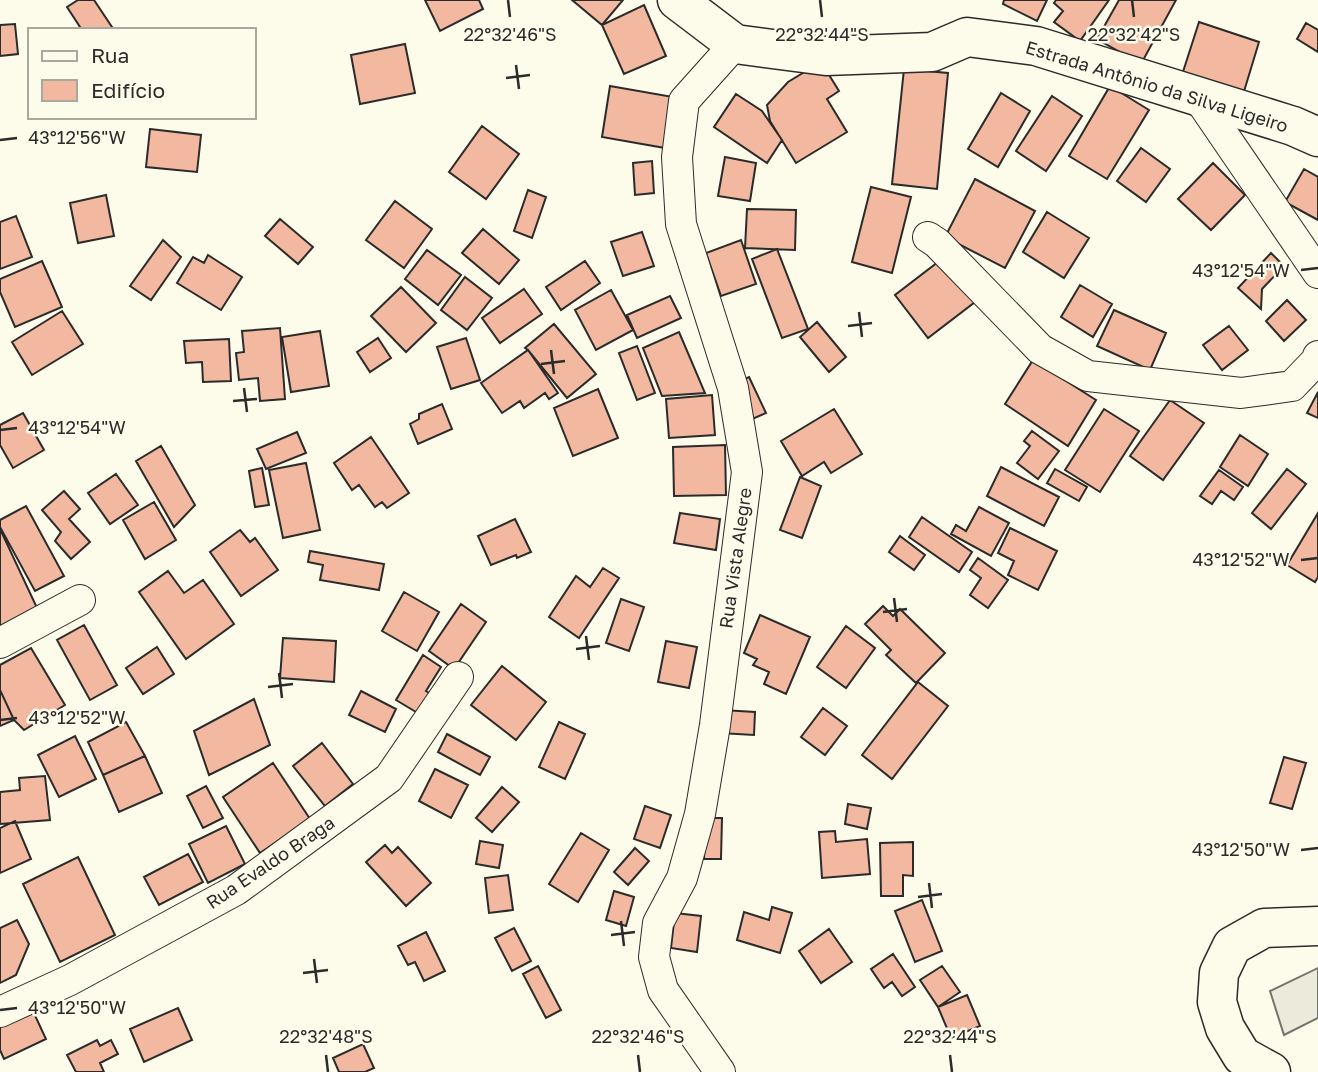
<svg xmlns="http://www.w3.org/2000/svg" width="1318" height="1072" viewBox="0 0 1318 1072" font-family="'Golos Text',sans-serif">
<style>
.green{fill:#ecebdb;stroke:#74746e;stroke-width:2}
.building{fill:#f2b8a0;stroke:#2b2b2b;stroke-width:2}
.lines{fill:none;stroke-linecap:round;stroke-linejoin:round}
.minor-casing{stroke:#2b2b2b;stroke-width:32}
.tertiary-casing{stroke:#2b2b2b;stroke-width:41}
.minor{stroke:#fdfbea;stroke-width:30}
.tertiary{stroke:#fdfbea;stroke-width:38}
.ticks{fill:none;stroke:#2b2b2b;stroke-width:2.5}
.labels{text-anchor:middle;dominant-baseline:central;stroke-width:5;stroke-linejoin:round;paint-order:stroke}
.street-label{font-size:18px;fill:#2b2b2b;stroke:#fdfbea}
.ticks-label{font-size:18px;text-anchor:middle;fill:#2b2b2b;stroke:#fdfbea;stroke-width:5;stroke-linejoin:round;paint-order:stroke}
</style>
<rect width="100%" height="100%" fill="#fdfbea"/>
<path class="green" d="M1318,968V1018L1284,1035L1270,991Z"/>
<path class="building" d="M78,0H94L114,30H82L67,7Z
M425,0H479L483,9L440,31Z
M572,0H623L602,25Z
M1004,0H1047L1037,21L1003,4Z
M1056,0H1109L1080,41L1054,22L1063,11L1054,3Z
M1119,0H1176L1141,64L1097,39Z
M644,5L666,56L624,74L602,25Z
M1199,22L1259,42L1242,98L1181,78Z
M1306,23L1318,30V52L1297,39Z
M15,24L18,54L0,56V25Z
M405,44L415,93L360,104L351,55Z
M821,62L839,91L827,99L847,132L796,163L770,121L767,105L788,82Z
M904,69L948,73L937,189L892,184Z
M610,86L673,97L665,148L602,137Z
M1110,86L1149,110L1107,179L1069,156Z
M1001,93L1030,111L998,167L968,149Z
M736,94L762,111L782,140L767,163L714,127Z
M1052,96L1082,116L1046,171L1016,151Z
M482,126L519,154L486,199L449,172Z
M150,129L201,135L197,172L146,167Z
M1141,148L1170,169L1146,202L1117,181Z
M725,157L756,163L750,201L718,196Z
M652,161L654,193L635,195L633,163Z
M1213,163L1245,195L1211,230L1178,199Z
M1304,169L1318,177V220L1285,202Z
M975,179L1035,211L1005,268L945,237Z
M871,187L911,197L892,273L852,262Z
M528,190L546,197L532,238L514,231Z
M106,195L114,236L78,243L70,203Z
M395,201L432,229L404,268L366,240Z
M747,209L796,210L795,250L745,248Z
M1047,212L1089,238L1064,278L1023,252Z
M16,216L32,257L0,269V222Z
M280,219L313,247L298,264L265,236Z
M483,229L519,260L499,284L462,253Z
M642,232L654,266L623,276L611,242Z
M163,240L181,257L151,300L130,286Z
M741,240L756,284L721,296L706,253Z
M777,249L808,329L782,338L752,259Z
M427,250L461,275L438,305L405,279Z
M1271,253L1284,266L1262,289L1261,309L1238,288Z
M208,255L242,277L221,310L177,283L193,257L204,263Z
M942,259L975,302L928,338L895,295Z
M42,261L62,307L15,327L0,292V279Z
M585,261L600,283L561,310L546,287Z
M465,277L492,298L467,330L441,310Z
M1080,285L1112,304L1093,337L1061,317Z
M401,287L436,323L406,352L371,316Z
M524,289L542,314L500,343L482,318Z
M611,290L633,330L596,350L575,310Z
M670,296L681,318L637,338L627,315Z
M1287,300L1306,320L1284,341L1266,321Z
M1114,310L1166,333L1150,370L1097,346Z
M62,311L83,344L32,375L12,342Z
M817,322L846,357L829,372L800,337Z
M554,324L596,374L567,398L528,350L525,348Z
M1229,326L1248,350L1222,370L1203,345Z
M280,328L285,399L260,401L258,378L239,380L236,353L244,352L242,331Z
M320,331L329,386L291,392L282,337Z
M679,332L705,393L662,396L643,348Z
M378,338L391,358L370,372L357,352Z
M466,338L480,380L451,389L437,347Z
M229,339L231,381L203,382L202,362L186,363L184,341Z
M637,346L655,393L637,400L619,353Z
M528,350L558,393L549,399L545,393L524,408L520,401L502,413L481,383Z
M1033,360L1096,400L1068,446L1005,404Z
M749,377L766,413L750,420L734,384Z
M598,389L618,438L573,456L554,408Z
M1318,392V418L1307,413Z
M712,395L715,435L669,438L666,399Z
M1170,400L1204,423L1163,480L1130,456Z
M442,404L452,429L418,444L410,424L419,419V414Z
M834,409L862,454L831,473L824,462L802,476L781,441Z
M1104,409L1139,431L1100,492L1065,470Z
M23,413L44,450L13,468L0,445V425Z
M1032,431L1059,451L1038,479L1017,463L1030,446L1024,441Z
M297,432L306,453L266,469L257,449Z
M1240,435L1268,454L1248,486L1220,467Z
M371,437L409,493L387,508L382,502L375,507L359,485L352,490L334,463Z
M725,445L726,495L674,496L673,447Z
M161,446L195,505L174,527L136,461Z
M306,463L320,530L283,538L269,470Z
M1001,467L1059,497L1044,526L987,496Z
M262,468L269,505L255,507L249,471Z
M1055,469L1087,487L1079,501L1047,483Z
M1287,469L1306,484L1271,529L1252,513Z
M1219,470L1243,487L1234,500L1221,491L1212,504L1200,496Z
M116,474L138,505L110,524L88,493Z
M800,477L821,486L802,538L780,530Z
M64,491L80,509L69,519L90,542L71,559L55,541L61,532L42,510Z
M154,502L176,540L145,559L123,520Z
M26,506L64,576L35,591L0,527V520Z
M979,507L1009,523L991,556L951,534L956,525L966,531Z
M680,513L720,519L716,550L674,543Z
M1318,513V577L1315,582L1287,565Z
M922,517L972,552L959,572L909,537Z
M515,519L531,552L517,558L516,555L491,565L478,536Z
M1010,528L1057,551L1038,590L1008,575L1014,561L998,553Z
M0,529L38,610L0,628Z
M240,530L250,542L255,538L278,570L241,596L210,552Z
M900,536L925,555L914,570L889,552Z
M310,551L384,564L379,590L320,580L323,565L308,562Z
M978,558L1008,580L988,608L970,595L981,578L970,570Z
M603,568L619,578L579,638L549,617L576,576L590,587Z
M168,571L184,593L203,580L234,624L186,659L139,592Z
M404,592L439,612L417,651L382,631Z
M621,599L644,607L629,651L606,643Z
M461,604L486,622L454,669L429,651Z
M883,606L893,616L900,609L945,653L916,683L886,655L891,650L865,624Z
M760,615L810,637L786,694L764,684L769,672L753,665L757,659L744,653Z
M84,625L117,685L90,700L57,640Z
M846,626L875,648L846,688L817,667Z
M283,638L336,641L334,682L280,678Z
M666,641L697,647L689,688L658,682Z
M157,647L174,674L143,694L126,668Z
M31,648L65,705L24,730L14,720L0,690V665Z
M423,655L441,667L426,691L434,696L421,715L396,700Z
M502,666L546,702L516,740L471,705Z
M918,682L948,706L892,779L862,755Z
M0,690L14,720L0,726Z
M361,691L396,709L385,732L349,715Z
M254,699L270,745L209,775L194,731Z
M823,708L847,726L825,755L801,737Z
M722,710L755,712L754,735L720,733Z
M126,722L145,756L103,775L88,742Z
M559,722L585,734L565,779L539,767Z
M447,734L490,757L480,775L438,752Z
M75,736L96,779L59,797L38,755Z
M322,743L353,784L325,806L293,766Z
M145,756L162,793L119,812L103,775Z
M1284,757L1306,763L1292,809L1270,803Z
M273,763L310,819L260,853L223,797Z
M435,769L468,785L451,818L419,801Z
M45,776L50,820L0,824V792L20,790L19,778Z
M206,786L223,818L203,828L187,796Z
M502,787L519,802L492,832L476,818Z
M848,804L871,808L867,829L845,824Z
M645,806L671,815L660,848L634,839Z
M705,818H722L721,859H704Z
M15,821L31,859L0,873V828Z
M226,826L245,864L208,883L189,844Z
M835,831L836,842L867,839L870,874L822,878L819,832Z
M581,833L609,850L578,902L549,884Z
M480,841L503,845L499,868L476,864Z
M913,842V876L903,875V896H881L880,843Z
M385,845L392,853L398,847L431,883L406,906L366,862Z
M635,848L649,861L628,885L614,872Z
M188,854L203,882L159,905L144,877Z
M78,857L115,935L60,962L23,884Z
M508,875L513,910L489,913L485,878Z
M614,891L634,897L626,926L606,920Z
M922,900L942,951L915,962L895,911Z
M772,907L792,913L780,953L737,940L744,912L769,920Z
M675,913L701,916L697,952L671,948Z
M17,920L29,944L16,975L0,983V928Z
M514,928L531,961L512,971L495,938Z
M829,929L852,962L821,983L799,951Z
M426,932L445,971L424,981L415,962L408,965L398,946Z
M893,954L915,987L902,996L892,982L884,988L871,969Z
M538,966L561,1010L546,1018L523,974Z
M942,966L960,992L938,1007L920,980Z
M967,995L980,1026L951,1038L938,1007Z
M178,1008L192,1040L144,1062L130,1029Z
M32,1009L46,1039L4,1059L0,1050V1023Z
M97,1040L100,1046L111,1040L118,1054L100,1063L104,1072H76L67,1055Z
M363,1044L374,1068L365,1072H339L333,1058Z"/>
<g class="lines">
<defs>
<path id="minor" d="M1197,96L1318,273
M928,237L937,243L1040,349L1088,376L1241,393L1292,386L1317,360L1318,356
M0,643L80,600
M0,1012L70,980L236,890L389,778L458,677
M720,1072L663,990L654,957L658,923L682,878L700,814L715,725L747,472L733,388L681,224L677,157L684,101L735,44"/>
<path id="tertiary" d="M677,0L735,44L826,56L932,52L967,37L1036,46L1293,126L1318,137
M1271,1072L1242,1056L1225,1028L1217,1002L1219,973L1232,946L1264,928L1318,926"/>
</defs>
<use href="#minor" class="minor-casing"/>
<use href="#tertiary" class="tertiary-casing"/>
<use href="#minor" class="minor"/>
<use href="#tertiary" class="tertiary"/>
</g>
<path class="ticks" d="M508,0L510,17M820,0L822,17M1132,0L1134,17M516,65L519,89M506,78L530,75M0,140L17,138M1301,270L1318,268M859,312L862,337M848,326L872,323M551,350L554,374M541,364L565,361M244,388L247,412M233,401L257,399M0,430L17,428M1301,560L1318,558M894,598L897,622M883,612L907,609M586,636L589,660M576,649L600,646M279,673L282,698M268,687L293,684M0,720L17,718M1301,850L1318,848M929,883L932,908M918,897L942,894M621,921L624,946M611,935L635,932M314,959L317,983M303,973L328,970M0,1010L17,1008M326,1055L328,1072M638,1055L640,1072M950,1055L952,1072"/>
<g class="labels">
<g class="street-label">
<text transform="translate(1157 86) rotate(17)">Estrada Antônio da Silva Ligeiro</text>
<text transform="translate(735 558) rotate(-82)">Rua Vista Alegre</text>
<text transform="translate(270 862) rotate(-34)">Rua Evaldo Braga</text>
</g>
</g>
<g class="ticks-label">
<text x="510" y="41">22°32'46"S</text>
<text x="822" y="41">22°32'44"S</text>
<text x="1134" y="41">22°32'42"S</text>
<text x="77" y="144">43°12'56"W</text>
<text x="1241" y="277">43°12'54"W</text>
<text x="77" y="434">43°12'54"W</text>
<text x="1241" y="566">43°12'52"W</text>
<text x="77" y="724">43°12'52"W</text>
<text x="1241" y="856">43°12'50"W</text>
<text x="77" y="1014">43°12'50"W</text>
<text x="326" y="1043">22°32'48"S</text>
<text x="638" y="1043">22°32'46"S</text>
<text x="950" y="1043">22°32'44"S</text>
</g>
<rect x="28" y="28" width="228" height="91" fill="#fdfbea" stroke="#a9a89e" stroke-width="2"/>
<rect x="42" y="51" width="35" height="10" fill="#fdfbea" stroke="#a9a89e" stroke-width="2"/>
<text x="91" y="63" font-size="21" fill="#2b2b2b">Rua</text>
<rect x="42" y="80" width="35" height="21" fill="#f2b8a0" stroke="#a9a89e" stroke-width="2"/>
<text x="91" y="98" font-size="21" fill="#2b2b2b">Edifício</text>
</svg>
